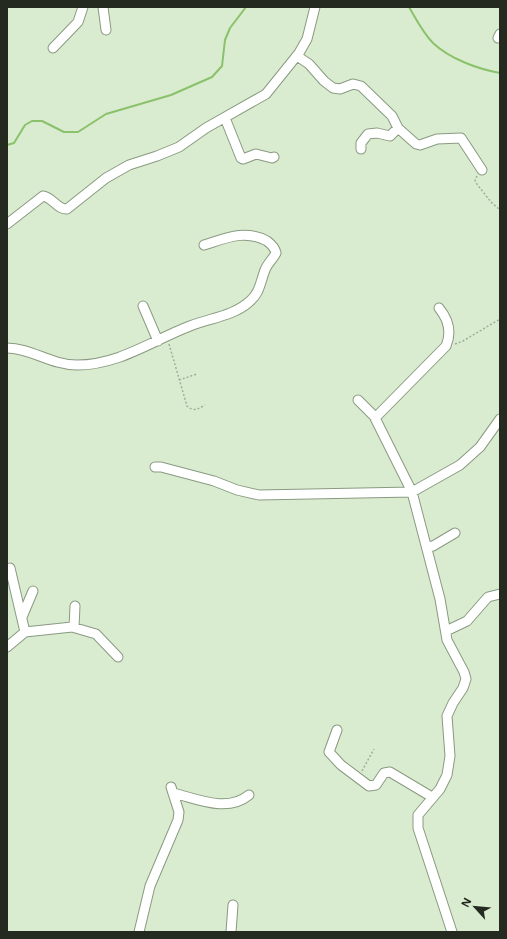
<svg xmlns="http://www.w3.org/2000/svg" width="507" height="939" viewBox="0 0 507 939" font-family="'Noto Sans',sans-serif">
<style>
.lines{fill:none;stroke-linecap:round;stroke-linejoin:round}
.stream{stroke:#8ac16a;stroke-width:2}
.minor-casing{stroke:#899a81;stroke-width:11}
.path{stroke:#a0ae98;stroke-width:1.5;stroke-dasharray:2 2;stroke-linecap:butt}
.minor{stroke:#fff;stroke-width:9}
</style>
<rect width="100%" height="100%" fill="#daecd0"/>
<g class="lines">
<path class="stream" d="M409,7C416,19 423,33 433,43C450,59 478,69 500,73
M7,145L14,143L25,125L32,121H42L64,132H78L106,114L171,95L212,77L222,66L225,40L230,28L246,7"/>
<defs>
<path id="minor" d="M103,7L106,30
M498,38L500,34
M53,48L78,22L83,7
M297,56L309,64L324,81L333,88L340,89L353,84L361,86L392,116L398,128L416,144L420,145L437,139L461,138L482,170
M225,118L241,158L243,159L256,154L272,158L274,157
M361,149V143L368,134L377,133L390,136L398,128
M7,224L43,196C52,197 58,210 67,209L106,178L129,165L157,156L179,147L206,128L266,94L299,53L307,39L315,7
M143,306L158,341
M439,308C448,319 452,332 446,346L375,418L412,492L440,599L447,640L464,672L466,679L463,688L453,703L447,716L450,756L447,775L440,789L418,815V828L452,932
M7,348C31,348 51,365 77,365C119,365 153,340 190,326C210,318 233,316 249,302C260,293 260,283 265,270C267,264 273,259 276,253C275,248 271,244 267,241C245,229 226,238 204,245
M358,400L375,417
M155,467H161L214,481L237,490L259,495L412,492L460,465L480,447L500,419
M427,547L433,546L455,533
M10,568L25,632
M22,617L33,591
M74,627L75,606
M446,631L467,621L488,597L500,594
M7,647L25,632L72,627L96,634L118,657
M337,730L329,752L341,765L369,786L376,785L384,773L390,772L432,797
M173,793C198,799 227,813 249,795
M139,932L150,886L178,820L179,812L171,787
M231,932L233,905"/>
</defs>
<use href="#minor" class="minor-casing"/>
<path class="path" d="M477,176L475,180L476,183L491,202L500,210
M169,344L187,406C194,412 198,409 205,405
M455,344L463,341L500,319
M179,380L197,374
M362,771L374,749"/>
<use href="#minor" class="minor"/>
</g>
<rect width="507" height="939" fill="none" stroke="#242a20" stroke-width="16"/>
<g transform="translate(475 907) rotate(297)" stroke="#daecd0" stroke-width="3" paint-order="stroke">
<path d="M0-3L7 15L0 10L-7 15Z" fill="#242a20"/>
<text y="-6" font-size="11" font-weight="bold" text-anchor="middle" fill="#242a20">N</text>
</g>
</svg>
